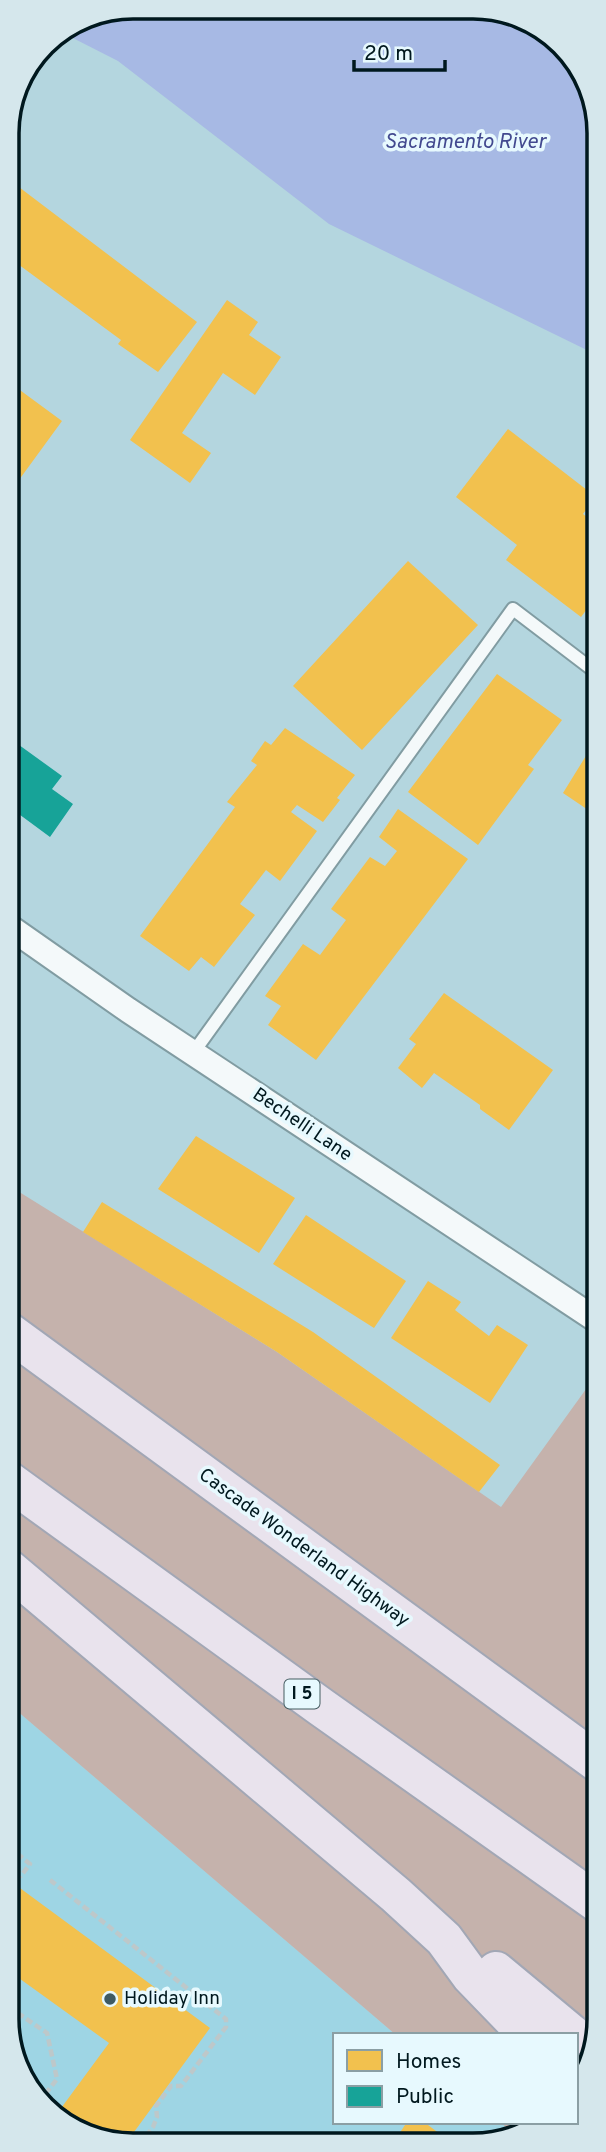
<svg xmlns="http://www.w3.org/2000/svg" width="606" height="2152" viewBox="0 0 606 2152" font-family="Overpass,sans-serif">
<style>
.built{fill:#9ed5e4}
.green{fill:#c5b2ac}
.water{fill:#a7b9e4}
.homes{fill:#f2c14e}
.public{fill:#17a398}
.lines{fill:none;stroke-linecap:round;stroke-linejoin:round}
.lane-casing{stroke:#819ca2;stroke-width:16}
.street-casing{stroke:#819ca2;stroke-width:28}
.highway-casing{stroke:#a2a7b5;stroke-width:42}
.path{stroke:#bdc8ca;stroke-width:4.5;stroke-dasharray:7 3.5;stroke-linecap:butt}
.lane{stroke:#f4f9fa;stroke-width:12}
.street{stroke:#f4f9fa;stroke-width:24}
.highway{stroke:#e9e3ed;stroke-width:38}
.poi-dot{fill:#3f5a62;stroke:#e7f9fe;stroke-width:2.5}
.labels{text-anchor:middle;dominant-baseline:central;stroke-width:7;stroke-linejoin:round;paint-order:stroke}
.shield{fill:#e7f9fe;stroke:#455c61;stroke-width:2}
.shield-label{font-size:18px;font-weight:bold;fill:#00181e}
.street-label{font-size:19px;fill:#00181e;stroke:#e7f9fe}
.poi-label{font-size:19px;fill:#00181e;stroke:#e7f9fe;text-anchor:start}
.water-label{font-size:21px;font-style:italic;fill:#42498f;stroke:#e7f9fe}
.rim{fill:none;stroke:#00181e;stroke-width:3.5}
</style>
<rect width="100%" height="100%" fill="#b4d6df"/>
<path class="built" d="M9,1704L396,2035H335V2122H500L513,2133L497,2143L108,2142L44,2108L9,2043Z"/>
<path class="green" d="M8,1185L277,1352L501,1507L594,1378L598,1381L599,2027L576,2081V2035H396L9,1704Z
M500,2122H533L513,2133Z"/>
<path class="water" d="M498,10L562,44L597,109V355L329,224L118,61L61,32L85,16Z"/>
<path class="homes" d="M7,178L197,322L158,372L118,344L121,340L7,256Z
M227,300L258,322L249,335L281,357L255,395L223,373L182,433L211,453L190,483L130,440Z
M13,385L62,421L8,495V393Z
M508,429L596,497L583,514L597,525V596L581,617L506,560L517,545L456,497Z
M408,561L478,625L362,750L293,686Z
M497,674L562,720L528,765L534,769L478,845L408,792Z
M285,728L355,775L337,798L340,800L323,822L297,805L291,812L317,831L280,881L266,870L240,904L255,915L214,967L201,957L189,971L140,936L235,807L227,802L257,765L251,761L265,741L271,745Z
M597,738V816L563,793Z
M398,809L468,859L316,1060L268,1025L281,1006L265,996L303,944L320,955L346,920L331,909L370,857L385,866L397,851L379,837Z
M444,993L553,1070L509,1130L480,1109V1105L434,1073L422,1088L398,1068L416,1044L409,1039Z
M196,1136L295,1198L259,1253L158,1189Z
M102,1202L313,1332L500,1465L479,1492L277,1352L83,1232Z
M306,1215L406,1281L374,1328L273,1264Z
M428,1281L461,1302L455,1310L489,1336L497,1325L528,1345L490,1403L391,1338Z
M9,1880L210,2028L126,2143L108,2142L56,2115L109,2043L9,1971Z
M407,2122H424L452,2143H393Z"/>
<path class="public" d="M8,737L62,776L52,789L73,804L50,837L8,806Z"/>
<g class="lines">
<defs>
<path id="lane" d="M193,1053L513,609L597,673"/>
<path id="street" d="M8,926L128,1010L598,1321"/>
<path id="highway" d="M9,1332L598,1763
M9,1481L321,1707L599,1904
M9,1569L396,1895L444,1939L471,1976L528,2035
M496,1971L573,2035"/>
</defs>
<use href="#lane" class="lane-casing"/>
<use href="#street" class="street-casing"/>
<use href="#highway" class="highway-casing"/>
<path class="path" d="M9,1847L30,1864L20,1877
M50,1880L226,2019V2027L181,2086H171L156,2106L157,2117L153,2127L141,2143
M9,2007L47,2033L57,2079L40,2101"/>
<use href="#lane" class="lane"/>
<use href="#street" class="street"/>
<use href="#highway" class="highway"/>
</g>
<circle class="poi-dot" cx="110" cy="1999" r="7"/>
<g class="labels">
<rect class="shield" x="284.5" y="1679.5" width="35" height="29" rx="5"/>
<g class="shield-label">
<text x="302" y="1694">I 5</text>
</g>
<g class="street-label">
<text transform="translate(302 1125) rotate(34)">Bechelli Lane</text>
<text transform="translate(304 1548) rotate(36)">Cascade Wonderland Highway</text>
</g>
<g class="poi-label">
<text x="124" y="1999">Holiday Inn</text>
</g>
<g class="water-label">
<text x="465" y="142">Sacramento River</text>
</g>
</g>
<path d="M0 0H606V2152H0ZM133 19H473A114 114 0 0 1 587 133V2019A114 114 0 0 1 473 2133H133A114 114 0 0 1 19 2019V133A114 114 0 0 1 133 19Z" fill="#d5e7ec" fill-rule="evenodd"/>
<path class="rim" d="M133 19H473A114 114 0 0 1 587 133V2019A114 114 0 0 1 473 2133H133A114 114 0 0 1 19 2019V133A114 114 0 0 1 133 19Z"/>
<rect x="333" y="2033" width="245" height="91" fill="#e7f9fe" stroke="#8b9fa4" stroke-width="2"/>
<rect x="347" y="2050" width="35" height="21" fill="#f2c14e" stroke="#8b9fa4" stroke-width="2"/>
<text x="396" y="2068" font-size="21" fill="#00181e">Homes</text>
<rect x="347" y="2086" width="35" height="21" fill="#17a398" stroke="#8b9fa4" stroke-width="2"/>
<text x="396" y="2103" font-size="21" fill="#00181e">Public</text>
<path d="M354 60v10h91v-10" fill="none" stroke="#00181e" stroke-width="3.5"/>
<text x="364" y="60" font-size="21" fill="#00181e" stroke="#e7f9fe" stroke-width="5" paint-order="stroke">20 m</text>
</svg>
